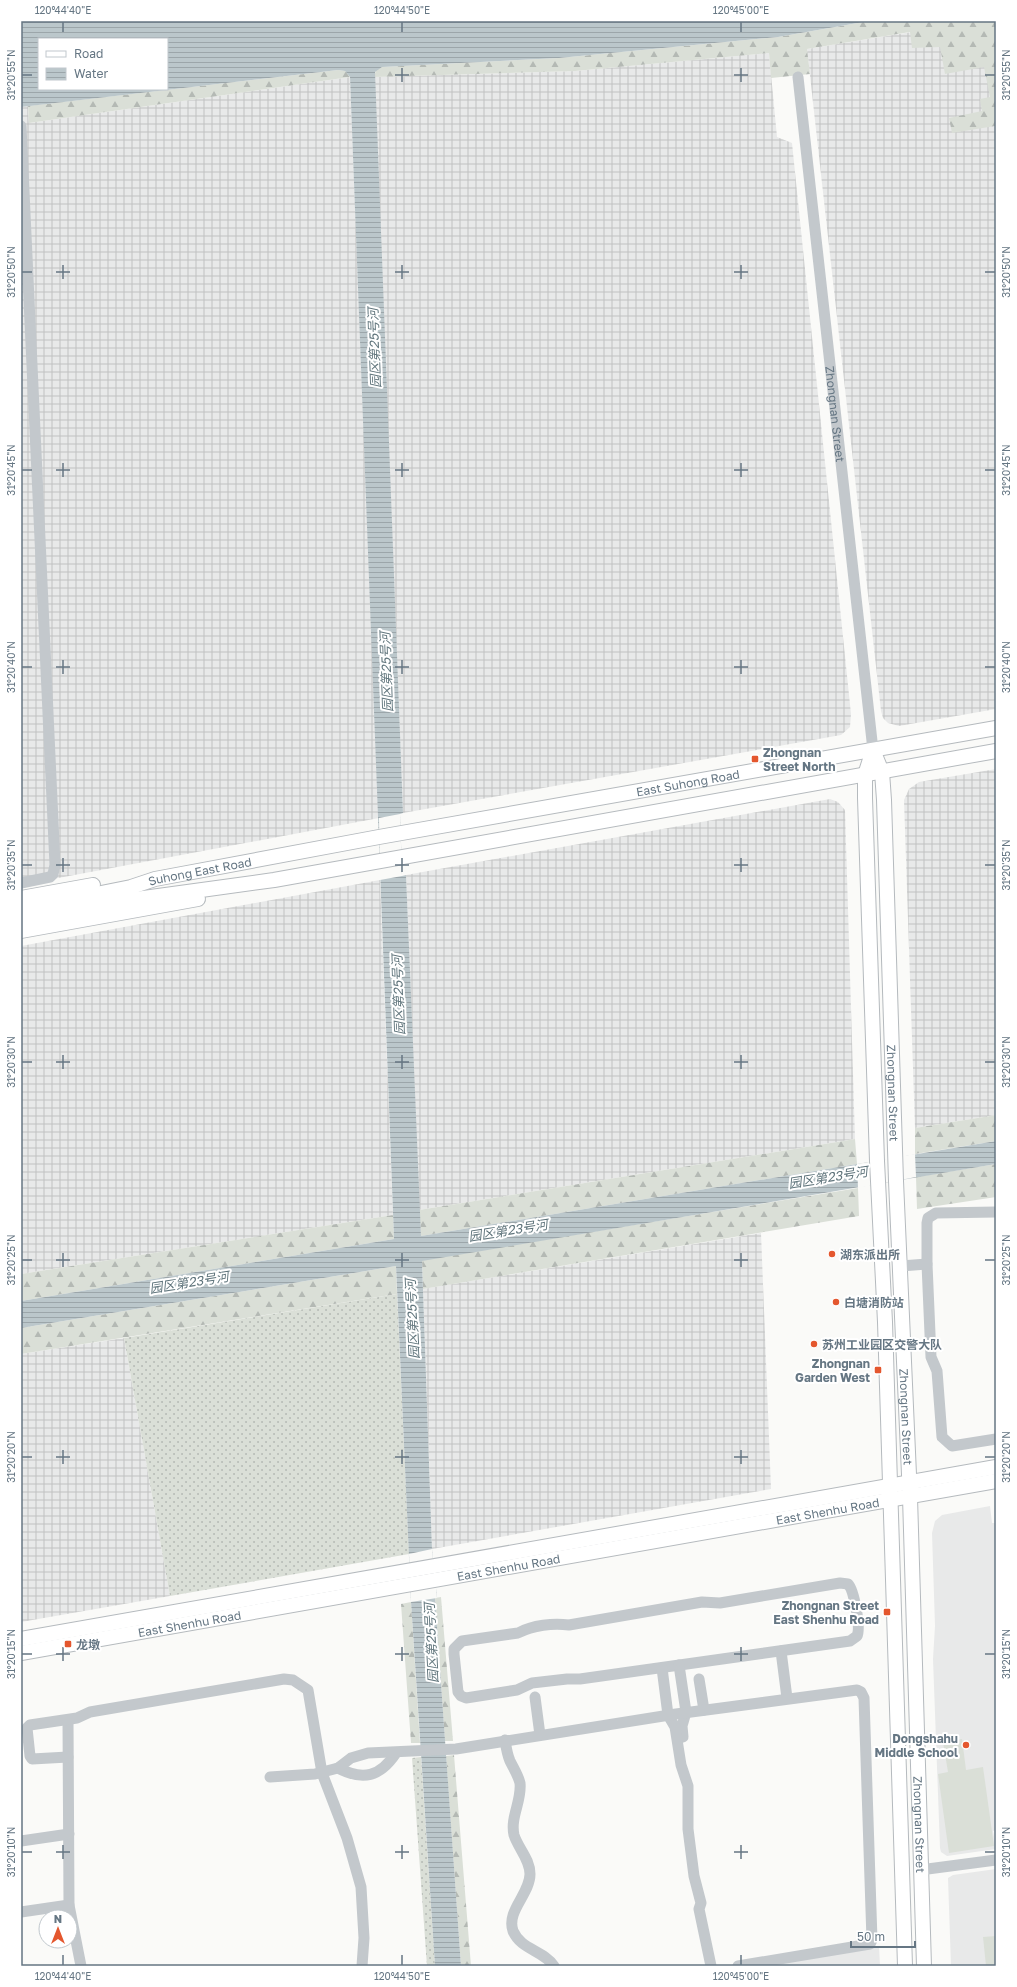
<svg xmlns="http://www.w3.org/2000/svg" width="1017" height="1987" viewBox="0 0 1017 1987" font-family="'Golos Text','Noto Sans SC',sans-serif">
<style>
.built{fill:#e8e9e9}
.industrial{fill:url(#industrial-grid)}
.grass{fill:url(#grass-dots)}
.forest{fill:url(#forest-firs)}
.pitch{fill:#dadfd7}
.water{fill:url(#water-rules);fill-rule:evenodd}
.pier{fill:#fafaf8}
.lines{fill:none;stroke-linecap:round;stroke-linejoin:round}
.major-casing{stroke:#b5babe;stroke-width:16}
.minor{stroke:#c3c8cc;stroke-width:11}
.major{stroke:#fff;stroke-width:14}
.ticks{fill:none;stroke:#657683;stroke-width:1.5}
.poi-dot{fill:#e4572e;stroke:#fff;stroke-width:1.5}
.labels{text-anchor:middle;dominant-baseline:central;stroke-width:4;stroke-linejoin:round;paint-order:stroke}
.street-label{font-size:12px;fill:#657683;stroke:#fff}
.poi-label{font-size:12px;font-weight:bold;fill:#657683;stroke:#fff;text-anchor:start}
.water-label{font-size:13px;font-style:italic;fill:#60757c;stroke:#fff}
.neatline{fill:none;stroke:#657683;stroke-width:1.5}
.ticks-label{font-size:10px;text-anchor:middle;fill:#657683}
</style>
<defs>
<pattern id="industrial-grid" width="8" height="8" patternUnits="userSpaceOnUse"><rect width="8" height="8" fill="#e8e9e9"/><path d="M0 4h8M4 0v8" fill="none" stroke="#c0c1c2"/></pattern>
<pattern id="grass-dots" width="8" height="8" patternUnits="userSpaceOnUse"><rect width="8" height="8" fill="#dadfd7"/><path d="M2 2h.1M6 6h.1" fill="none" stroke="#b4b9b4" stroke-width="1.8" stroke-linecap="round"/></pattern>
<pattern id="forest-firs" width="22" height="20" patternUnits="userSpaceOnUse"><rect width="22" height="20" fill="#dadfd7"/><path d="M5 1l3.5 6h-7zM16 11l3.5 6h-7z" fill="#b4b9b4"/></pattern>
<pattern id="water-rules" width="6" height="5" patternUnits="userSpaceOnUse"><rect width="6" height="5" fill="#bbc7cb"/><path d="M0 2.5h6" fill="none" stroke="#9ca6aa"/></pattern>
</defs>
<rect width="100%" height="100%" fill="#fafaf8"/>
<path class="built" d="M990,1506L992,1523H996V1830L993,1831L996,1849L947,1856L941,1852L940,1848L933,1659L935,1626L932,1533L935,1521L942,1515Z
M996,1869V1966H951L948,1878L953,1875Z
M879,1946L880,1966H758Z"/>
<path class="industrial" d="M979,21H996V709L899,726L888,723L883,718L881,711L807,49Z
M769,53L777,137L792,143L851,714L850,727L841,735L403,813L374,77L575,71Z
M350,77L379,818L21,885V107L28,106L29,123Z
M996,769V1115L915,1128L904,800L909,789L919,782Z
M830,799L838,802L845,810L855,1139L419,1210L406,875Z
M380,880L393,1215L21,1274V946Z
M761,1233L771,1489L432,1549L423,1289Z
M124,1338L170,1596L21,1622V1354Z"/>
<path class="grass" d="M397,1294L409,1554L170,1596L124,1338Z
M421,1757L435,1966H427L412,1758Z"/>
<path class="forest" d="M869,21H996V132L995,126L952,133L949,118L982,111L980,99L990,97L984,67L945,74L940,47L912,48L910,32L807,49L810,74L771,78L769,53L575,71L374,77L376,70L382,67L559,58L778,37Z
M338,70L345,71L350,77L29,123L28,106Z
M996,1115V1141L915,1154V1128Z
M855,1139L857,1164L421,1236L419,1210Z
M996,1164V1197L917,1209L916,1177Z
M858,1188L859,1216L423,1289L422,1260Z
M393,1215L394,1239L21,1301V1274Z
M396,1266L397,1294L21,1354V1328Z
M441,1597L453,1741H445L435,1598Z
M411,1602L420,1743H411L401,1604Z
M454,1755L471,1966H461L446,1756Z"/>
<path class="pitch" d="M962,1739L966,1770L983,1767L994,1846L949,1853L938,1774L948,1772L943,1742Z
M996,1936V1966H986L983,1937Z"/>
<path class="water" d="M21,21H869L778,37L559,58L382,67L375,72L403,813L400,814L402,871V876L406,875L421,1236L996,1141V1164L422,1261L432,1549L437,1598H435L461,1966H435L411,1602L396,1266L21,1328V1301L394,1239L350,77L345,71L338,70L21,107ZM39,39H167V89H39Z"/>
<path class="pier" d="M400,814L402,876L380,880L379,818Z
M915,1154L916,1177L858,1188L857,1164Z
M432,1549L437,1598L411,1602L409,1554Z"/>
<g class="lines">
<defs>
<g id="major">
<path id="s2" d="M873,750L882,772L884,800L896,1181L910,1497L924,1966"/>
<path d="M873,750L865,775V798L877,1161L885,1322L905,1966"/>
<path d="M21,898L93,885"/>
<path id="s3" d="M21,909L131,887L155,879L379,837L996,728"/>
<path d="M21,919L129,900L274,880L996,751"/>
<path d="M21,931L198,899"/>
<path d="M21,1639L996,1467"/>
<path id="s4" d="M21,1653L996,1481"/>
</g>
</defs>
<use href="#major" class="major-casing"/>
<g class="minor">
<path id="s1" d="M798,77L873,750"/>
<path d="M21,126L55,865L53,874L50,877L21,883"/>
<path d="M996,1212L936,1213L928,1218L927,1223V1264L931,1357L937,1371L942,1437L952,1446L996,1439"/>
<path d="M901,1266L927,1264"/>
<path d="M840,1583L848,1584C854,1590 861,1628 857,1636L850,1641L580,1679H567L532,1683L517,1690L466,1698L461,1696L458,1692L454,1654V1649L462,1641L518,1633C533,1625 553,1623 569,1625L702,1602L720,1603Z"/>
<path d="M781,1651L787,1698"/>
<path d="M679,1665L686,1712L682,1726L683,1737"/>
<path d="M662,1668L668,1715L675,1727L681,1765L688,1786V1829L694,1876L701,1903L699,1909L711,1966"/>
<path d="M699,1679L704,1710"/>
<path d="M535,1697L540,1735"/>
<path d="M68,1720L69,1905L81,1966"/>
<path d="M505,1740C506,1747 507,1754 510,1761C514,1769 518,1775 520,1783C522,1801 510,1817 514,1835C518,1848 530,1859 530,1874C530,1894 506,1911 513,1931C521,1950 543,1950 554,1966"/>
<path d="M68,1757L32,1759L30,1756L27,1728L30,1725L77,1718L90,1712L284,1679L293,1680L308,1690L322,1773L347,1838L361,1887L364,1938L362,1966"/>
<path d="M338,1768C363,1781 380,1777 396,1753"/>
<path d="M270,1777L315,1774L338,1768L351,1758L368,1753L456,1749L676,1714L857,1690L861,1692L864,1698L872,1940L870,1944L738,1966"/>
<path d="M21,1841L69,1834"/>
<path d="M920,1870L996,1860"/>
<path d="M21,1912L69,1905"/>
</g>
<use href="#major" class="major"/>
</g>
<path class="ticks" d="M63,22V32M402,22V32M741,22V32M402,68V82M741,68V82M22,75H32M395,75H409M734,75H748M985,75H995M63,265V279M402,265V279M741,265V279M22,272H32M56,272H70M395,272H409M734,272H748M985,272H995M63,463V477M402,463V477M741,463V477M22,470H32M56,470H70M395,470H409M734,470H748M985,470H995M63,660V674M402,660V674M741,660V674M22,667H32M56,667H70M395,667H409M734,667H748M985,667H995M63,858V872M402,858V872M741,858V872M22,865H32M56,865H70M395,865H409M734,865H748M985,865H995M63,1055V1069M402,1055V1069M741,1055V1069M22,1062H32M56,1062H70M395,1062H409M734,1062H748M985,1062H995M63,1253V1267M402,1253V1267M741,1253V1267M22,1260H32M56,1260H70M395,1260H409M734,1260H748M985,1260H995M63,1450V1464M402,1450V1464M741,1450V1464M22,1457H32M56,1457H70M395,1457H409M734,1457H748M985,1457H995M63,1647V1661M402,1647V1661M741,1647V1661M22,1654H32M56,1654H70M395,1654H409M734,1654H748M985,1654H995M63,1845V1859M402,1845V1859M741,1845V1859M22,1852H32M56,1852H70M395,1852H409M734,1852H748M985,1852H995M63,1955V1965M402,1955V1965M741,1955V1965"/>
<g class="poi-dot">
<rect x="751" y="755" width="8" height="8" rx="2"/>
<circle cx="832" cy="1254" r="4"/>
<circle cx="836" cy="1302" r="4"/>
<circle cx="814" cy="1344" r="4"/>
<rect x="874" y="1366" width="8" height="8" rx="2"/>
<rect x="883" y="1608" width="8" height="8" rx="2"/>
<rect x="64" y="1640" width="8" height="8" rx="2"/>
<circle cx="966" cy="1745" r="4"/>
</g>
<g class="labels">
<g class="street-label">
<text stroke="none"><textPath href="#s1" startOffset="339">Zhongnan Street</textPath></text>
<text stroke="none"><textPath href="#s3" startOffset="679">East Suhong Road</textPath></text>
<text stroke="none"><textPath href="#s3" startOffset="183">Suhong East Road</textPath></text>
<text stroke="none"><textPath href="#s2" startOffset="345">Zhongnan Street</textPath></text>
<text stroke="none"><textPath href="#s2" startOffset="669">Zhongnan Street</textPath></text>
<text stroke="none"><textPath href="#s4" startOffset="819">East Shenhu Road</textPath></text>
<text stroke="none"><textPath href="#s4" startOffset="495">East Shenhu Road</textPath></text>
<text stroke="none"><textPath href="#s4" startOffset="171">East Shenhu Road</textPath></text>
<text stroke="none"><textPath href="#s2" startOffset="1077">Zhongnan Street</textPath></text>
</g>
<g class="poi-label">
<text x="763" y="752">Zhongnan<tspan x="763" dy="14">Street North</tspan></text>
<text x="840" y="1254">湖东派出所</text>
<text x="844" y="1302">白塘消防站</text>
<text x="822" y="1344">苏州工业园区交警大队</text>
<text x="870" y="1363" text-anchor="end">Zhongnan<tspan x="870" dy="14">Garden West</tspan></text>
<text x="879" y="1605" text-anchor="end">Zhongnan Street<tspan x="879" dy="14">East Shenhu Road</tspan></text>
<text x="76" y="1644">龙墩</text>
<text x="958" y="1738" text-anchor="end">Dongshahu<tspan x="958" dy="14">Middle School</tspan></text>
</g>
<g class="water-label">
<text transform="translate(374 348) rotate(-92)">园区第25号河</text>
<text transform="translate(386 672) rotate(-92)">园区第25号河</text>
<text transform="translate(398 995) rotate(-92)">园区第25号河</text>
<text transform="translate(828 1177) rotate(-9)">园区第23号河</text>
<text transform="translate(508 1230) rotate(-9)">园区第23号河</text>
<text transform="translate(189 1282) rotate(-9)">园区第23号河</text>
<text transform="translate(412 1319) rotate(-93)">园区第25号河</text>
<text transform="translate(431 1643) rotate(-93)">园区第25号河</text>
</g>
</g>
<rect width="1017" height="1987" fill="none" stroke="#ffffff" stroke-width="44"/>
<rect x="38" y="38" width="130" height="52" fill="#ffffff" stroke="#c1c8cd"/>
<rect x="46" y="51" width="20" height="6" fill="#ffffff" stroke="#c1c8cd"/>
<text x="74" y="58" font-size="12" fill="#657683">Road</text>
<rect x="46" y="68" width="20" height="12" fill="url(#water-rules)" stroke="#c1c8cd"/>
<text x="74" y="78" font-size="12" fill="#657683">Water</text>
<g transform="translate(58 1929)"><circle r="19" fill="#ffffff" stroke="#c1c8cd"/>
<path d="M0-3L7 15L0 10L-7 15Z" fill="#e4572e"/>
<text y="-6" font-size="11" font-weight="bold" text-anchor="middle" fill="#657683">N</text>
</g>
<path d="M851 1941v6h64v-6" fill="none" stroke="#657683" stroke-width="2"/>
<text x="857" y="1941" font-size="12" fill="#657683" stroke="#ffffff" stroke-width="3" paint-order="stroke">50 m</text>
<rect x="22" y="22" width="973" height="1943" class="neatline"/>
<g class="ticks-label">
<text x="63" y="14">120°44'40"E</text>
<text x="402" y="14">120°44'50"E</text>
<text x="741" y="14">120°45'00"E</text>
<text transform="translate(11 75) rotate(-90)" y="4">31°20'55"N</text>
<text transform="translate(1006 75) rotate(-90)" y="4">31°20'55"N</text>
<text transform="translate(11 272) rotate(-90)" y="4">31°20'50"N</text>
<text transform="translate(1006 272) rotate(-90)" y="4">31°20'50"N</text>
<text transform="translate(11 470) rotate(-90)" y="4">31°20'45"N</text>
<text transform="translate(1006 470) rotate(-90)" y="4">31°20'45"N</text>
<text transform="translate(11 667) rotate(-90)" y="4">31°20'40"N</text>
<text transform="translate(1006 667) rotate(-90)" y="4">31°20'40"N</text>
<text transform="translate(11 865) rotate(-90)" y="4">31°20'35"N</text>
<text transform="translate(1006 865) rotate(-90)" y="4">31°20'35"N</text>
<text transform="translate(11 1062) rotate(-90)" y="4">31°20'30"N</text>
<text transform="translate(1006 1062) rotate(-90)" y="4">31°20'30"N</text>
<text transform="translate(11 1260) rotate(-90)" y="4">31°20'25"N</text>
<text transform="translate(1006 1260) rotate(-90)" y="4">31°20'25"N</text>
<text transform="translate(11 1457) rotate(-90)" y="4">31°20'20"N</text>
<text transform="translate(1006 1457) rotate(-90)" y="4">31°20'20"N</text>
<text transform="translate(11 1654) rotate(-90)" y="4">31°20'15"N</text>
<text transform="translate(1006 1654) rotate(-90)" y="4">31°20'15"N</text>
<text transform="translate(11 1852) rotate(-90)" y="4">31°20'10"N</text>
<text transform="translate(1006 1852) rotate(-90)" y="4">31°20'10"N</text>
<text x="63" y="1980">120°44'40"E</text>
<text x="402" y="1980">120°44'50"E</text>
<text x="741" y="1980">120°45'00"E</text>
</g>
</svg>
